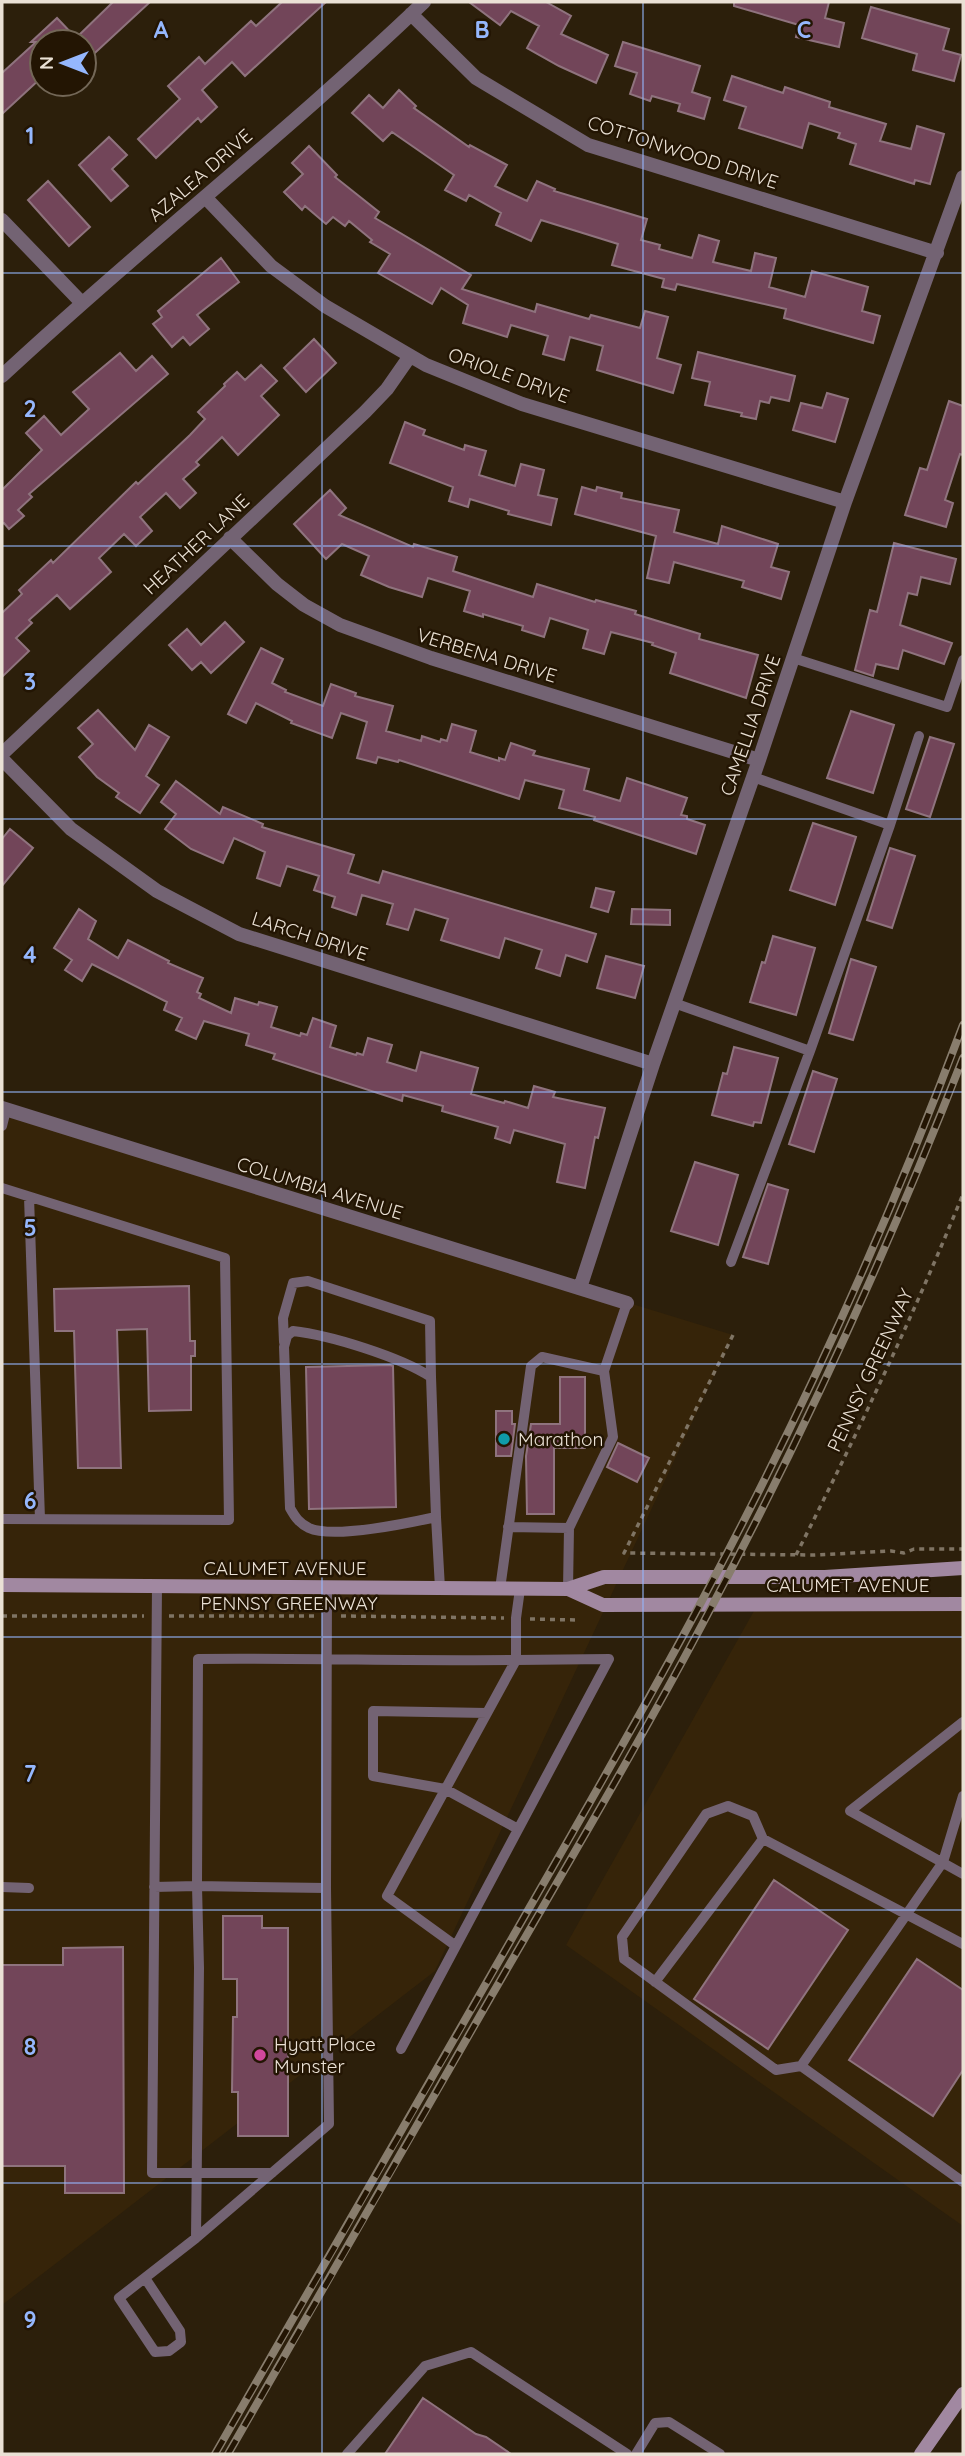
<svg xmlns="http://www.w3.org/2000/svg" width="965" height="2456" viewBox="0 0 965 2456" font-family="Quicksand,sans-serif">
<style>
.built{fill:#362409}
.building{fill:#724559;stroke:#8f737e;stroke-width:2}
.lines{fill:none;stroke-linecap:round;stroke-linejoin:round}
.path{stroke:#7f7464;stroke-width:3.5;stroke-dasharray:5 5;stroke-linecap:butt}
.lane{stroke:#736373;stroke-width:10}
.street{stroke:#736373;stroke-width:14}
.secondary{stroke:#a188a1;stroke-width:14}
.rail-casing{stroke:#887d6d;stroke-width:8}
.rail{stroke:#231503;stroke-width:5;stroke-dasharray:16;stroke-linecap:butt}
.grid{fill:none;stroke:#95b7fd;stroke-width:2;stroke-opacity:0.55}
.culture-dot{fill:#0f9aa8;stroke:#231503;stroke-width:2.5}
.hotel-dot{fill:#d1479c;stroke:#231503;stroke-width:2.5}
.labels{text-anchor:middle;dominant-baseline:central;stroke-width:5;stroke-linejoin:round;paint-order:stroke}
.street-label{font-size:19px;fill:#eae1d5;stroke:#231503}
.poi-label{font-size:19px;fill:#eae1d5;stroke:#231503;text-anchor:start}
.grid-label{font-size:23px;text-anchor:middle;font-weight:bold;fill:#95b7fd;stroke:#231503;stroke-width:5;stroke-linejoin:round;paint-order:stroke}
</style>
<rect width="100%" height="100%" fill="#2c1f0b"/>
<path class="built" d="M2,1110L733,1335L435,1971L2,2305Z
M754,1611H963V2226L566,1945Z"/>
<path class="building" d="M113,2H150L84,63V42H42V77L2,114V73L36,42H31L57,18L76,38Z
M282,2H326L245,76L232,62L202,90L217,107L201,122L198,118L156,158L138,139L180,99L168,86L199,57L205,64L251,21L256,26Z
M469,2H546L571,16L561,34L608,55L596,83L559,66L527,48L539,26L511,11L500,25Z
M734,2H829L825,18L844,23L839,47L796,37L799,25L734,6Z
M871,7L949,29L943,50L961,55L954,81L913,70L917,54L862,38Z
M623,42L700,66L692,92L710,98L704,119L678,111L680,104L652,96L650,101L630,94L637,73L615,66Z
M732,76L783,93L785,87L830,102L829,107L886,124L880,141L911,149L917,126L944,134L930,184L915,180L914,184L850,164L856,144L838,138L840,133L809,123L802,148L739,128L746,107L724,100Z
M399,90L416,106L414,108L469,147L470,145L507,165L495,186L527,201L537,181L555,189L554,191L647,219L641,240L660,245L659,249L692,258L699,235L719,241L713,262L751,271L755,253L776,258L769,287L805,297L812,271L868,287L862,311L880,316L873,343L784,318L786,309L677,284L675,290L662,287L664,279L612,265L618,244L541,220L531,241L496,225L501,213L469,195L466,201L445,190L454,175L392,132L383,141L352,113L369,95L383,108Z
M109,137L127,155L112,169L128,186L111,201L79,165Z
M309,146L337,175L335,177L379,212L375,218L471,275L462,289L535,312L537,304L589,319L591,315L640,328L645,311L668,317L657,358L681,365L673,393L597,370L603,346L570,337L564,360L543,354L548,336L511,325L507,337L463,323L468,305L441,288L432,304L378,273L390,254L370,242L372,240L349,221L345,226L333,217L326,224L305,206L302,210L284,192L303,174L292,163Z
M48,181L90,227L69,246L28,200Z
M221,258L239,282L197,315L209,329L190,345L183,337L172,347L153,324L162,317L158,311Z
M314,339L336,363L306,392L284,368Z
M698,352L795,376L789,401L771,397L769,403L760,401L756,419L741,416L742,413L705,405L710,382L692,378Z
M120,353L136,371L152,356L168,374L29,494L32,497L18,510L24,516L9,529L4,523L2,524V490L42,450L26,433L44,416L61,435L89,409L73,392Z
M261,365L277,381L261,396L279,415L238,455L222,437L196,462L199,465L183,479L196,493L180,508L166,493L140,517L152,531L136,546L124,534L99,558L111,572L70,609L57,595L29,620L32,623L16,638L29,651L2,677V613L22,594L19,590L51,560L53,563L136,482L138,484L190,435L205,419L198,412L225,386L224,384L237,372L245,380Z
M827,393L848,399L835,442L793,430L801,403L822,408Z
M949,401L963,406V455L960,454L945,500L953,503L946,527L905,515L920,468L927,470Z
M405,422L425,430L423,435L464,450L465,445L486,451L479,475L515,486L521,464L544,470L538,495L557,499L551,525L508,514L509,511L470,499L468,507L449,501L453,487L390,463Z
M582,487L596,491L597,487L622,493L621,498L679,510L674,532L718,544L722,526L778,544L771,567L789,572L781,599L742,587L744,581L674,562L669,583L647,578L656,536L575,514Z
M330,490L346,508L339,515L413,547L414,544L457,557L453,571L533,597L537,584L595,602L596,600L636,611L635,614L700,634L699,639L758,655L746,698L670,673L676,653L652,645L653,643L611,632L604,654L583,648L588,630L550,618L544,637L522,630L523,626L483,614V617L464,611L470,591L428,578L422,597L389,587L361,575L369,556L342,544L326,559L294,524Z
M894,543L956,559L950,584L921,577L917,595L908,593L900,625L952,643L944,664L903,650L898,669L876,664L873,676L855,670L870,610L877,612Z
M225,622L244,642L211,673L201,662L192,670L169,645L187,629L201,645Z
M261,648L283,659L272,683L286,690L285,692L323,706L331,684L356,693L355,696L393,706L386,731L421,741L422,736L440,742L441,739L447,741L452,724L476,731L470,752L499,761V758L505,760L511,743L535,751L533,755L589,769L584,790L620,801L627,778L687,798L681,815L687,816V819L705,825L696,854L594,820L595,817L559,808L564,790L525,780L519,799L399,760L398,762L378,757L376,763L357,758L367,722L341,713L332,738L291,723L292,721L256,703L246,723L228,714Z
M98,710L135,750L149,725L169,737L146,776L159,785L140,813L116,797L119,793L97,777L79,757L93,744L78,728Z
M851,711L894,725L873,793L827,778Z
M930,737L954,744L930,817L906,809Z
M176,781L220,814L223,807L263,824L262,827L354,855L348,873L379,883L383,871L596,934L587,962L566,955L560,976L536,968L542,950L505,938L499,958L441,940L448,919L415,909L408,930L387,924L393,904L362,895L356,915L332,907L335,897L314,890L319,876L287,866L280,886L257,878L265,852L234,838L223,863L191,849L165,829L176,814L161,802Z
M813,823L856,837L835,905L790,890Z
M10,829L33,848L2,886V839Z
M890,848L915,856L892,928L867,920Z
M596,888L614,892L608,912L591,907Z
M79,909L96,921L88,939L118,958L128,940L169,961L168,963L203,978L197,992L201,994L199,998L231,1013L235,998L258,1005L259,1002L277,1007L271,1027L300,1036L301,1033L307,1035L313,1018L336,1026L330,1047L356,1055L357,1053L363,1055L368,1038L392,1045L387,1062L416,1071L421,1052L478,1068L471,1094L504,1103L505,1101L528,1108L534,1086L555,1092L553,1097L605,1108L598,1138L595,1137L585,1188L557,1182L565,1144L514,1130L510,1143L495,1138L498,1127L442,1111L443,1106L403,1095L402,1101L273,1059L275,1054L246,1045L249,1034L204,1021L196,1039L176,1030L182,1018L164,1010L167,1002L92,964L82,981L65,970L72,960L54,948Z
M632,909L670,910V925L631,924Z
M773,936L815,948L796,1015L750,1002L762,962L765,963Z
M606,956L644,966L635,998L597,988Z
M851,959L876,967L853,1040L829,1033Z
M734,1047L778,1058L761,1123L754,1122L753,1126L712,1115L723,1073L727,1074Z
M813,1071L837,1079L814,1152L789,1144Z
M695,1162L738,1175L718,1245L671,1231Z
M768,1184L788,1190L768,1264L743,1257Z
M189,1286L190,1341H195V1356H191V1410L149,1411L147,1329L117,1330L121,1468H78L74,1331H55L54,1289Z
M390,1365L393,1366L396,1507L309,1509L306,1367Z
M560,1377H585V1448H554V1514H527L526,1456L531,1424H560Z
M496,1411H512V1424H515L511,1456H496Z
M618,1443L649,1458L637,1482L607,1467Z
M774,1880L848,1930L768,2049L694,1999Z
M223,1916H262V1928H288V2136H238V2092H232L233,2017H237V1979H223Z
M123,1947L124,2193H65V2166H2V1965H63V1948Z
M917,1959L963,1990V2070L933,2116L849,2060Z
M423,2398L476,2434L486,2437L511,2454H385Z"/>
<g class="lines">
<path class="path" d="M733,1335L624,1553L814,1555L891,1551L904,1553L914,1549H963
M796,1555C856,1436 913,1317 963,1194
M2,1616H144
M169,1616H315
M341,1616L504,1618
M530,1619L576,1620"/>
<path class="lane" d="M793,658L947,707L963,660
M890,825L919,736
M674,1003L810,1051L890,825L753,777
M2,1126L6,1110
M2,1188L225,1258L229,1520L2,1519
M29,1197L40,1519
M731,1262L810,1051
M293,1331C330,1335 400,1357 431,1377L436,1517C409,1523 333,1539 309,1528C299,1523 295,1517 290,1508L284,1347L287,1336Z
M284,1342L283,1318L293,1283L308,1281L430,1321L431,1377
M436,1517L440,1588
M508,1527L569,1528L568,1589
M569,1528L613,1437L604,1371L627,1303
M157,1586L152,2173H272
M500,1589L531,1366L542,1357L604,1371
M487,1713L373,1711V1776L445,1789L518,1829
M963,1722L850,1811L963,1874
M2,1887L29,1888
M154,1887L197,1886L199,1968L196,2238L329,2124L326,1888L197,1886L198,1659C304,1658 410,1661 516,1660V1618L520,1589
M326,1888L327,1588
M963,1944L763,1839L753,1816L728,1806L706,1814L622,1937L624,1959L776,2070L801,2066L963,2182
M655,1982L763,1839
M401,2049L609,1659L516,1660L387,1896L456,1946
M801,2066L943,1862L963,1796
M145,2278L180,2331L181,2342L169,2351L155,2352L119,2298L196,2238
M347,2454L425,2366L471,2352L627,2454
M636,2454L655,2423L669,2422L720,2454"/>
<path class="street" d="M411,14L476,78L588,145L937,253
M205,197L271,266L325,306L426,365L522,404L845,502
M2,220L81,302
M2,376C139,248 288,132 424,2
M230,538L277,584L304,605L340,625L431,658L759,760
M2,754L365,412L387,389L410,356
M2,759L71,829L157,891L239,934L653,1064
M2,1108L627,1303
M580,1288L653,1064L759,760L845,502L963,177"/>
<path class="secondary" d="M2,1585L568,1589L604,1577H825L963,1568
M568,1589L603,1605L963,1604
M921,2454L963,2394"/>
<defs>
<path id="rail" d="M215,2454C314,2283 413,2112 511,1940C574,1830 638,1720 698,1608C799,1420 888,1225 963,1025
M228,2454C317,2301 405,2147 493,1993C567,1865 643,1737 712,1606C806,1429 890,1245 963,1058"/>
</defs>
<use href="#rail" class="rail-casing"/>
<use href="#rail" class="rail"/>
</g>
<path class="grid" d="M322,2V2454M643,2V2454M2,273H963M2,546H963M2,819H963M2,1092H963M2,1364H963M2,1637H963M2,1910H963M2,2183H963"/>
<circle class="culture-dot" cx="504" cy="1439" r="7"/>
<circle class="hotel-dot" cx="260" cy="2055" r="7"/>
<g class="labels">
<g class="street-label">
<text transform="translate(683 152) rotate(18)">COTTONWOOD DRIVE</text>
<text transform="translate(200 175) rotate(-41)">AZALEA DRIVE</text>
<text transform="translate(509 375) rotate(20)">ORIOLE DRIVE</text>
<text transform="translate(196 544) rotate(-43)">HEATHER LANE</text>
<text transform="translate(487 655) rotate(17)">VERBENA DRIVE</text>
<text transform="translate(750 725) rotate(-71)">CAMELLIA DRIVE</text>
<text transform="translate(310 936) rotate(18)">LARCH DRIVE</text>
<text transform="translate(320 1188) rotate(17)">COLUMBIA AVENUE</text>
<text transform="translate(870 1370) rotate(-65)">PENNSY GREENWAY</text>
<text x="285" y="1568">CALUMET AVENUE</text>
<text x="848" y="1585">CALUMET AVENUE</text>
<text x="289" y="1603">PENNSY GREENWAY</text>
</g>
<g class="poi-label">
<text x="518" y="1439">Marathon</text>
<text x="274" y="2044">Hyatt Place<tspan x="274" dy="22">Munster</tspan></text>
</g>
</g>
<g class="grid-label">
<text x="161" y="38">A</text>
<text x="482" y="38">B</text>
<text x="804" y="38">C</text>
<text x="30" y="144">1</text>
<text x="30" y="417">2</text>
<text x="30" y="690">3</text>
<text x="30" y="963">4</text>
<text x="30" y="1236">5</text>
<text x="30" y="1509">6</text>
<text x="30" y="1782">7</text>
<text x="30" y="2055">8</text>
<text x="30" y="2328">9</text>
</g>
<rect width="965" height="2456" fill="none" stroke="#eae1d5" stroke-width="7"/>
<g transform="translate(63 63) rotate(270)"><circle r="33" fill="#231503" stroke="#736757" stroke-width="2"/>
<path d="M0-5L12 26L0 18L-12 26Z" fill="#95b7fd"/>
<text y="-10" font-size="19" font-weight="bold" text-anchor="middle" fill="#eae1d5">N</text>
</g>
</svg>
